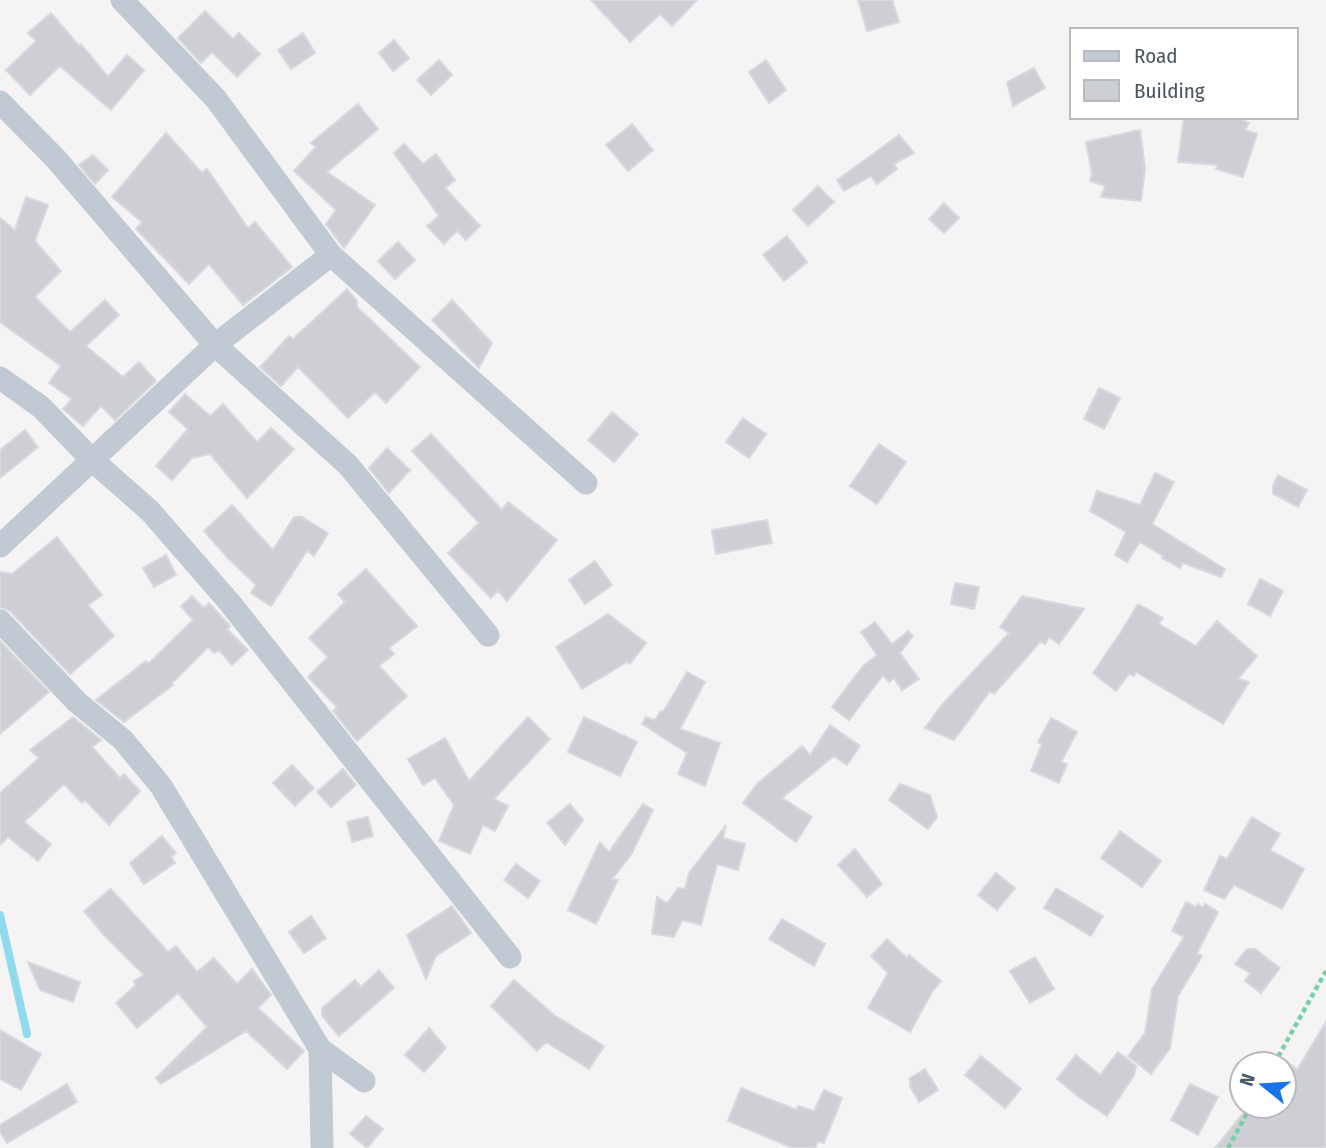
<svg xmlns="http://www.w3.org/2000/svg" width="1326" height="1148" viewBox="0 0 1326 1148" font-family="'Fira Sans Condensed',sans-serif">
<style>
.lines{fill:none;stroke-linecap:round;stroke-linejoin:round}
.stream{stroke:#90daee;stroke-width:8}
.building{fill:#cdcfd5;stroke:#d7d9de;stroke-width:2}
.path{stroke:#7ad0a6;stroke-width:4.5;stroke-dasharray:5 3.5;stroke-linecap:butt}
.minor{stroke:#c1cad2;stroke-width:23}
</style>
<rect width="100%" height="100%" fill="#f5f3f3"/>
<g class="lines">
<path class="stream" d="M0,915L27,1034"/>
</g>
<path class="building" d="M591,0H697L672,26L660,14L630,42Z
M858,0H892L899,22L867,31Z
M205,11L233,39L239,33L260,54L237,77L212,52L201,63L178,38Z
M51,13L79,46L81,44L108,77L127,55L144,70L111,110L60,66L30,95L6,70L36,41L28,33Z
M303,33L315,53L291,69L278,50Z
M394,40L409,58L393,71L379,53Z
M439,60L452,75L431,95L417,80Z
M766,60L786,90L769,103L749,72Z
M1034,68L1045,88L1013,106L1007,82Z
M358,104L378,129L327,172L375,205L344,248L326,224L336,210L294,171L316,147L311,143Z
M1184,117H1237L1249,123L1245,130L1257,134L1243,177L1216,169L1218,165L1178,162Z
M632,124L653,150L628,171L606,145Z
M1140,130L1145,168L1141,201L1101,197L1105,186L1090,181L1092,174L1086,142Z
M166,133L202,173L207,169L248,228L255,222L292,267L243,305L209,264L189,284L136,229L142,222L112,197Z
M899,135L914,153L894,164L897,169L877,184L871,176L844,191L837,180Z
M404,144L423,164L436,154L455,180L445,188L480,226L466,240L457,231L444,244L427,226L439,216L394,153Z
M93,155L108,170L95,184L79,165Z
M818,186L834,202L808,226L793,210Z
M26,197L48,205L35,241L61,271L35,297L70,332L105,300L119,315L86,346L123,377L139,362L156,381L115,420L101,406L83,426L63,409L72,399L49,383L61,366L0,322V218L15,230Z
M944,203L959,218L944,233L929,219Z
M787,236L807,262L784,281L763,255Z
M398,242L415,260L395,279L378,261Z
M347,289L357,301V307L420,367L386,403L375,392L348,418L298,367L281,386L260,367L289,336L293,339Z
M452,300L492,343L479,368L432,320Z
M1099,388L1120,398L1104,429L1084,419Z
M185,394L210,416L223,404L257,442L271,428L294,449L247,498L210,454L192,458L172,480L156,466L188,429L169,412Z
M612,412L638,434L614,462L588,440Z
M743,418L766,434L749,458L726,442Z
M25,430L38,447L0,478V450Z
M431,434L502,510L508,502L557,540L507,601L498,591L491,598L448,553L479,523L412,451Z
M879,444L906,462L877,504L850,486Z
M387,448L410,470L389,493L369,468Z
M1155,473L1174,482L1152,524L1225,569L1221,577L1183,563L1180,568L1162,558L1163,556L1140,542L1127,562L1115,555L1126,532L1090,511L1097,491L1140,505Z
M1278,475L1307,490L1298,507L1273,494V486Z
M232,505L273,550L294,517H302L328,533L314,556L307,551L271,606L251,593L256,585L227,557L204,531Z
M767,520L772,543L716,554L712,530Z
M57,537L102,595L88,605L114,636L70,674L10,611L0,607V572L12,574Z
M166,555L176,575L154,587L143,568Z
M595,561L612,585L585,604L569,580Z
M366,569L417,626L389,648L394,654L379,666L407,696L357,741L333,711L337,707L308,677L328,657L309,638L345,602L338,594Z
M1260,579L1283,591L1270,616L1248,604Z
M955,583L979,587L974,609L951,604Z
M192,596L204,608L209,603L230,626L227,629L248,650L232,665L219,650L214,653L208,647L171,684L173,685L124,722L96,700L146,661L148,664L193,620L181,606Z
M1022,596L1084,609L1059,644L1049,637L1045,644L1041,641L994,694L990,691L954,740L925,728L941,706L1009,633L1000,627Z
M1138,604L1163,618L1159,624L1196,646L1217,621L1257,656L1238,679L1249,682L1223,724L1136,672L1134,676L1129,674L1116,691L1093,673L1121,632Z
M608,614L646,643L630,664L627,662L582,689L556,647Z
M875,622L892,644L908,631L913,636L900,653L919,679L902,690L894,678L889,682L883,675L849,720L832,707L863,666L877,655L861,632Z
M0,641L49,692L0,734Z
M687,672L705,682L680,729L720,743L705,786L678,774L687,753L642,724L646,717L655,720L661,711L663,712Z
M73,717L101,740L92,747L120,778L124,774L140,791L109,825L85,800L82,803L64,784L24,822L51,844L38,861L8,837L0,845V793L39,758L30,750Z
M528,717L550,739L494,799L508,806L495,831L483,825L470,854L439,841L454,805L435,778L423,785L408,759L445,738L469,781Z
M584,717L637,742L620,776L568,752Z
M1051,718L1077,732L1061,762L1067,764L1059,783L1031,771L1042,744L1038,742Z
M830,725L860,746L847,765L834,756L782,798L812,817L796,842L743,803L757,784L802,746L810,755Z
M292,765L314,788L295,806L273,783Z
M343,769L356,785L331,807L317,792Z
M900,784L930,795L937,817L928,829L889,800Z
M570,804L583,820L565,845L547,823Z
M643,804L653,810L631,855L612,879L618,880L596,924L568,910L600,842L609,852Z
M368,817L373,836L352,842L347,822Z
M1252,817L1280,834L1270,850L1304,869L1282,909L1234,885L1224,899L1204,890L1220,856L1227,859Z
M726,825L723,838L745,844L738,870L717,864L701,925L682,920L674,937L652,934L657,897L667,903L678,888L685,889L689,873Z
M1120,831L1161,861L1142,887L1101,858Z
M162,836L176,853L171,857L175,863L144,884L130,863Z
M855,849L882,884L867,897L838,865Z
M516,864L540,881L528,898L504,880Z
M996,873L1015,888L997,910L978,895Z
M1056,888L1103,916L1091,936L1044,908Z
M111,889L168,952L176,946L197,972L214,958L237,984L252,969L271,995L258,1008L304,1051L287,1069L246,1031L161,1084L156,1078L207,1027L178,993L137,1028L116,1003L136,985L134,981L144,975L103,934L84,911Z
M1186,902L1196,907L1198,904L1203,908L1205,904L1218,912L1197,953L1202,956L1178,996L1170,1048L1151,1074L1128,1056L1145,1033L1152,989L1184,937L1172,931Z
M452,906L471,933L436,956L426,979L407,935Z
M311,916L326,938L304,953L289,932Z
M782,919L825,944L814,966L769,939Z
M887,939L907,958L909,955L941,981L932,992L910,1032L868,1008L888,973L871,956Z
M1247,949H1255L1280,968L1261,993L1245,981L1250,973L1235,964Z
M1035,957L1054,989L1030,1003L1010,971Z
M28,962L80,982L73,1002L40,990Z
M379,970L394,988L339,1036L322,1016V1008L355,980L361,987Z
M514,980L554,1015L604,1046L589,1069L546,1042L537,1051L491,1006Z
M1326,1022V1148H1215L1249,1106H1284V1059L1297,1070Z
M429,1028L446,1048L424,1072L405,1055Z
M0,1030L41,1054L21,1090L0,1079Z
M1118,1052L1136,1066L1134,1075L1107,1116L1079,1097L1057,1079L1076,1055L1100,1075Z
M981,1056L1021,1089L1005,1108L965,1075Z
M925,1069L938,1090L919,1102L910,1086V1078Z
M67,1084L77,1102L7,1143L0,1132V1125Z
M1190,1084L1218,1097L1198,1135L1171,1120Z
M741,1088L797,1110L798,1106L814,1111L824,1090L842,1098L824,1143L818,1141L815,1148H793L728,1121Z
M366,1116L383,1129L367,1148L350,1134Z"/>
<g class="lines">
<path class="path" d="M1274,1064L1326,971
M1228,1148L1251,1106"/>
<path class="minor" d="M122,0L216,99L331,255L586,483
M0,102L56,159L215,345L348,465L488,635
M0,378L41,407L92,460L150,511L230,603L510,957
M0,546L215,345L331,255
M0,621L77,702L123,740L161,786L320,1049L364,1081
M320,1049L322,1148"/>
</g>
<rect x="1070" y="28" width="228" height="91" fill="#ffffff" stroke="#b7bbc0" stroke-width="2"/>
<rect x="1084" y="51" width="35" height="10" fill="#c1cad2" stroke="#b7bbc0" stroke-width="2"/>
<text x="1134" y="63" font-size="21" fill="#4a5661">Road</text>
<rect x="1084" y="80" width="35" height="21" fill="#cdcfd5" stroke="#b7bbc0" stroke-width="2"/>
<text x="1134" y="98" font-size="21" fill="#4a5661">Building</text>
<g transform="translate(1263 1085) rotate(288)"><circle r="33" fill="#ffffff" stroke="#b7bbc0" stroke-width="2"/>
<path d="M0-5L12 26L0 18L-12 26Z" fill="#1a73e8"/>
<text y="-10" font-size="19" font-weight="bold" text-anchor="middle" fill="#4a5661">N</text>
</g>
</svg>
